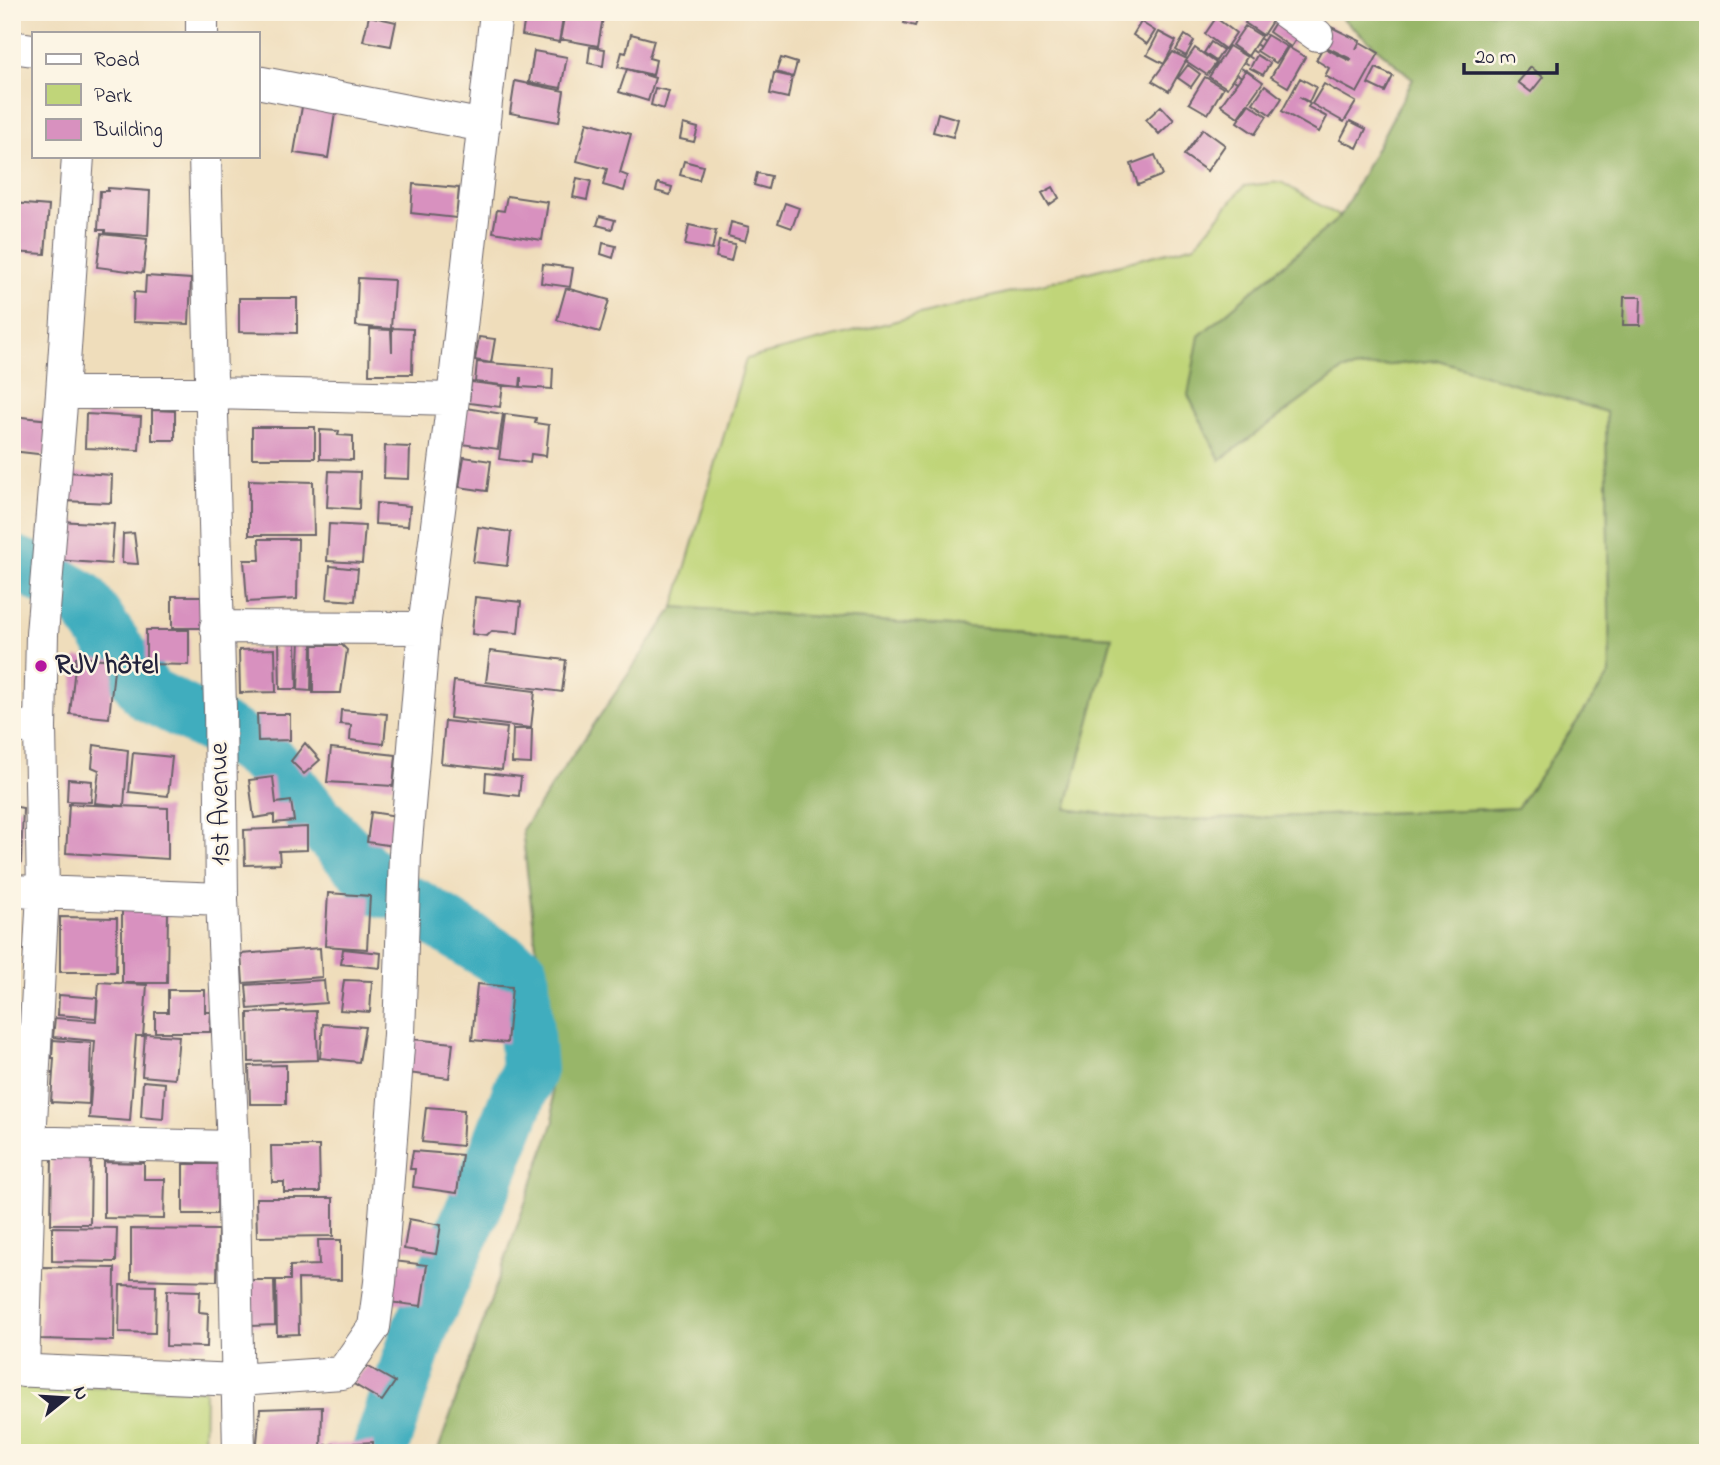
<svg xmlns="http://www.w3.org/2000/svg" width="1720" height="1465" viewBox="0 0 1720 1465" font-family="'Indie Flower',sans-serif">
<style>
.green{fill:#c0d579;stroke:#717c5a;stroke-width:2}
.forest{fill:#98b669;stroke:#5d6c52;stroke-width:2}
.lines{fill:none;stroke-linecap:round;stroke-linejoin:round}
.river{stroke:#40adbe;stroke-width:56}
.building{fill:#d891bf}
.street-casing{stroke:#6a6368;stroke-width:34}
.path{stroke:#6a6368;stroke-width:4.5;stroke-dasharray:2 5;stroke-linecap:butt}
.street{stroke:#fff;stroke-width:32}
.poi-dot{fill:#b5179e;stroke:#fcf5e5;stroke-width:2.5}
.labels{text-anchor:middle;dominant-baseline:central;stroke-width:5;stroke-linejoin:round;paint-order:stroke}
.poi-label{font-size:28px;font-weight:bold;fill:#22223b;stroke:#fcf5e5;text-anchor:start}
.street-label{font-size:28px;fill:#22223b;stroke:#fcf5e5}
</style>
<rect width="100%" height="100%" fill="#fcf5e5"/>
<filter id="ink" filterUnits="userSpaceOnUse"><feTurbulence type="fractalNoise" baseFrequency=".0143" numOctaves="2"/><feDisplacementMap in="SourceGraphic" scale="14" xChannelSelector="R" yChannelSelector="G"/><feConvolveMatrix kernelMatrix="1 2 1 2 8 2 1 2 1" color-interpolation-filters="sRGB"/></filter>
<filter id="wash" filterUnits="userSpaceOnUse"><feTurbulence type="fractalNoise" baseFrequency=".00686" numOctaves="4" result="noise"/><feDisplacementMap in="SourceGraphic" scale="28" xChannelSelector="R" yChannelSelector="G"/><feGaussianBlur stdDeviation="1.57" result="paint"/><feColorMatrix in="noise" values="0 0 0 0 0 0 0 0 0 0 0 0 0 0 0 0 0 1.4 0 .05"/><feComposite in="paint" operator="in"/></filter>
<g filter="url(#wash)">
<rect width="100%" height="100%" fill="#efddbb"/>
<path class="green" d="M1281,182L1340,217L1199,336L1220,460L1343,370L1438,360L1606,412L1610,674L1517,808L1159,821L1066,809L1112,637L674,607L746,359L1195,245L1244,186Z
M12,1384L205,1390L204,1453H12Z"/>
<path class="forest" d="M1335,12H1708V1453H437L554,1121L545,1020L522,830L674,607L1112,637L1066,809L1159,821L1517,808L1610,674L1606,412L1438,360L1343,370L1220,460L1188,395L1199,336L1340,217L1413,79Z"/>
<g class="lines">
<path class="river" d="M12,563L32,570L81,598L148,694L236,738L275,767L316,819L384,890
M379,1453L420,1329L487,1178L529,1069L521,972L413,905"/>
</g>
<g id="blocks">
<path class="building" d="M526,12L563,19L559,42L522,35Z
M565,12H604L598,46L560,39Z
M908,12L919,16L915,26L904,23Z
M1252,12H1278L1263,35L1245,23Z
M1281,13L1303,28L1291,47L1269,32Z
M369,16L396,22L391,46L363,41Z
M1216,18L1236,33L1225,49L1205,34Z
M1141,22L1155,31L1147,44L1133,35Z
M1245,26L1261,36L1248,56L1232,45Z
M1329,26L1360,41L1356,49L1360,42L1379,53L1357,93L1325,76L1329,68L1316,60L1323,47L1350,61L1351,59L1320,44Z
M1159,32L1176,41L1164,64L1147,55Z
M631,34L654,40L649,58L656,60L653,75L618,67L622,52L626,53Z
M1185,35L1194,41L1186,56L1176,50Z
M1267,35L1287,47L1276,63L1257,51Z
M1211,42L1223,50L1216,61L1204,53Z
M1229,46L1247,57L1227,88L1209,77Z
M590,47L605,49L603,66L588,63Z
M1288,47L1305,57L1288,87L1271,77Z
M1195,48L1216,63L1207,75L1186,61Z
M534,51L567,57L561,88L529,82Z
M1173,52L1187,59L1169,91L1152,81Z
M1257,55L1270,63L1263,75L1250,68Z
M781,58L797,63L793,77L776,72Z
M1188,65L1200,74L1191,87L1178,78Z
M1531,67L1543,77L1531,92L1518,82Z
M1376,68L1393,76L1385,92L1368,84Z
M627,69L655,78L648,101L619,92Z
M1246,70L1263,82L1238,117L1221,105Z
M774,73L792,77L788,98L770,94Z
M1205,77L1223,88L1208,114L1189,103Z
M1300,78L1316,87L1309,102L1299,97L1310,104L1308,107L1327,117L1319,132L1282,111Z
M515,81L564,91L559,122L510,113Z
M1324,84L1356,102L1344,122L1312,104Z
M1265,85L1282,98L1271,115L1253,103Z
M655,88L669,91L664,109L651,105Z
M303,101L336,107L328,158L294,153Z
M1249,104L1267,116L1255,134L1237,122Z
M1161,106L1174,120L1159,134L1146,120Z
M938,113L958,119L953,137L933,132Z
M1350,121L1366,129L1357,148L1340,140Z
M587,122L631,134L620,173L628,176L624,191L603,185L607,169L577,161Z
M683,124L698,128L694,142L680,139Z
M1203,129L1225,145L1207,171L1184,155Z
M1155,155L1163,175L1138,185L1131,164Z
M684,161L703,166L699,180L680,175Z
M757,173L771,176L768,189L754,185Z
M577,178L591,181L587,200L573,197Z
M658,183L672,187L670,195L656,191Z
M413,184L459,188L456,218L411,213Z
M1053,187L1059,198L1049,205L1042,193Z
M108,188L150,191L148,236L105,233V230H98L100,191H108Z
M507,196L548,202L542,240L493,232L497,210L504,211Z
M12,203L49,206L45,254L12,252Z
M785,203L799,208L792,228L778,223Z
M600,216L615,220L612,229L597,225Z
M731,222L749,227L745,241L728,236Z
M689,225L716,231L712,250L685,245Z
M101,234L147,239L143,273L97,267Z
M719,241L735,244L731,261L716,257Z
M603,243L616,246L613,258L601,254Z
M543,264L573,268L570,287L541,283Z
M146,276L191,279L189,324L133,322L134,292L145,293Z
M358,278L394,280L391,329L356,326Z
M566,288L609,300L600,332L557,320Z
M1624,297H1641L1640,325H1623Z
M239,298H297V333L239,332Z
M392,328L413,329L412,374H369L370,329L391,330L392,352Z
M479,337L495,339L491,363L475,360Z
M477,362L553,368L552,389L521,387V377L520,387L475,382Z
M471,382L503,386L500,407L469,403Z
M466,408L503,414L498,449L461,444Z
M152,410L175,411V440H152Z
M86,414L141,417L139,450L85,448Z
M505,414L536,418L535,423L549,425L546,456L531,454L530,463L499,459Z
M12,416L50,420L46,455L12,451Z
M252,427H315V458H252Z
M320,430L339,431L338,435L353,436V460L320,459Z
M385,446L410,447L409,479L384,478Z
M464,457L491,461L487,491L459,487Z
M329,471L360,472L359,509L327,507Z
M66,472L112,475L111,503L64,501Z
M249,480L313,482L314,535H249Z
M376,503L410,506L408,526L375,524Z
M57,521L114,524L111,564L55,560Z
M329,524L365,526L362,563L327,561Z
M478,527L511,532L507,566L473,562Z
M134,533L138,564L122,563L123,534Z
M259,539H298L297,599L247,602L244,560H260Z
M330,566L358,569L355,601L327,599Z
M172,596H208V628H172Z
M475,597L521,602L518,633L492,631L487,636L472,634Z
M146,630H189V665L146,664Z
M300,639L312,642L311,691L298,690Z
M279,641H296L297,689H280Z
M313,645H342L347,650L341,693H313Z
M275,649L276,692L240,693L239,650Z
M490,651L566,660L562,692L486,682Z
M76,657L115,660L109,718L70,714Z
M454,681L535,691L531,728L450,718Z
M341,710L387,714L384,744L350,740L351,725L340,724Z
M257,714H290V740L258,741Z
M445,721L507,728L502,770L441,763Z
M513,729H532L531,764L512,763Z
M305,743L320,760L304,774L291,761Z
M94,745L128,750L124,806L95,803L99,770L92,767Z
M331,748L396,755L393,786L327,782Z
M133,753L172,757L168,796L129,792Z
M486,773L521,777L519,796L485,792Z
M273,777L276,803L291,801L294,821L274,823V815L254,818L249,780Z
M68,779L92,781L91,802L67,801Z
M69,804L168,808V859L66,853Z
M12,806L23,808L21,863H12Z
M371,812L397,816L394,846L367,842Z
M307,827V850L279,851L280,864L245,865L244,830Z
M328,893L370,896L367,949L325,946Z
M122,909L168,910L167,983H122Z
M60,917L117,918L116,972H60Z
M320,948L322,977L243,983L241,954Z
M343,949L381,953L380,968L341,964Z
M324,980L326,1003L248,1009L246,985Z
M344,980L372,981L370,1012L340,1010Z
M99,982L147,985L143,1036H136L130,1121L89,1118L95,1041L53,1037L55,1018L96,1021Z
M477,984L512,987L507,1043L472,1040Z
M168,990H205V1012H211L210,1032H155V1012H168Z
M59,995L97,998L96,1018L58,1015Z
M316,1011L318,1060L249,1062L248,1013Z
M323,1024L365,1027L359,1062L320,1058Z
M145,1034L179,1036L175,1079L142,1076Z
M411,1039L453,1043L449,1078L407,1073Z
M53,1040L91,1043L89,1104L51,1102L54,1058H52Z
M286,1065V1104H250L249,1066Z
M143,1081L165,1083L163,1119L141,1117Z
M426,1107L464,1110L462,1146L422,1142Z
M271,1146H319L320,1192H284V1182H272Z
M413,1151L462,1155L457,1193L413,1187L415,1169H410Z
M52,1154H91L90,1224H51Z
M104,1162L144,1163V1179H165L164,1219L104,1218Z
M183,1164H218L217,1214H183Z
M256,1198H333V1236L257,1237Z
M409,1219L441,1225L436,1254L404,1249Z
M52,1227L117,1228L116,1262L52,1261Z
M131,1229L218,1230L217,1281L131,1279Z
M318,1240H341V1280L298,1279L299,1334L277,1335L276,1280H290V1266L319,1265Z
M394,1261L427,1265L421,1306L388,1302Z
M42,1267L115,1268L114,1341L40,1339Z
M250,1280H274L275,1325L250,1326Z
M120,1285L156,1286L155,1333L119,1332Z
M167,1290L200,1291L199,1312L208,1313L207,1347L166,1346Z
M367,1366L395,1382L382,1401L352,1383Z
M322,1407L321,1453H256L260,1409Z
M373,1442V1453H326V1445Z"/>
</g>
</g>
<g filter="url(#ink)">
<use href="#blocks" fill-opacity="0" stroke="#6a6368" stroke-width="2"/>
<g class="lines">
<defs>
<path id="street" d="M202,12V33
M1285,12L1317,35
M12,47L33,50
M257,82L484,126
M205,156L220,708L222,899L233,1147L239,1453
M62,393H212L453,399
M216,627L424,628
M12,726L40,728
M12,891L222,899
M12,1142L233,1147
M12,1370L237,1380L342,1373L374,1327L380,1282L399,1034L405,854L424,628L453,399L496,12
M23,1371L30,1142L43,892L40,728L42,634L62,393L78,156"/>
</defs>
<use href="#street" class="street-casing"/>
<path class="path" d="M1235,82L1266,34"/>
<use href="#street" class="street"/>
</g>
</g>
<circle class="poi-dot" cx="41" cy="666" r="7"/>
<g class="labels">
<g class="poi-label">
<text x="55" y="666">RJV hôtel</text>
</g>
<g class="street-label">
<text transform="translate(221 804) rotate(-91)">1st Avenue</text>
</g>
</g>
<rect width="1720" height="1465" fill="none" stroke="#fcf5e5" stroke-width="42"/>
<rect x="32" y="32" width="228" height="126" fill="#fcf5e5" stroke="#a5a1a1" stroke-width="2"/>
<rect x="46" y="54" width="35" height="10" fill="#ffffff" stroke="#a5a1a1" stroke-width="2"/>
<text x="94" y="66" font-size="21" fill="#22223b">Road</text>
<rect x="46" y="84" width="35" height="21" fill="#c0d579" stroke="#a5a1a1" stroke-width="2"/>
<text x="94" y="102" font-size="21" fill="#22223b">Park</text>
<rect x="46" y="119" width="35" height="21" fill="#d891bf" stroke="#a5a1a1" stroke-width="2"/>
<text x="94" y="136" font-size="21" fill="#22223b">Building</text>
<g transform="translate(66 1398) rotate(72)" stroke="#fcf5e5" stroke-width="5" paint-order="stroke">
<path d="M0-5L12 26L0 18L-12 26Z" fill="#22223b"/>
<text y="-10" font-size="19" font-weight="bold" text-anchor="middle" fill="#22223b">N</text>
</g>
<path d="M1464 63v10h93v-10" fill="none" stroke="#22223b" stroke-width="3.5"/>
<text x="1475" y="63" font-size="21" fill="#22223b" stroke="#fcf5e5" stroke-width="5" paint-order="stroke">20 m</text>
</svg>
